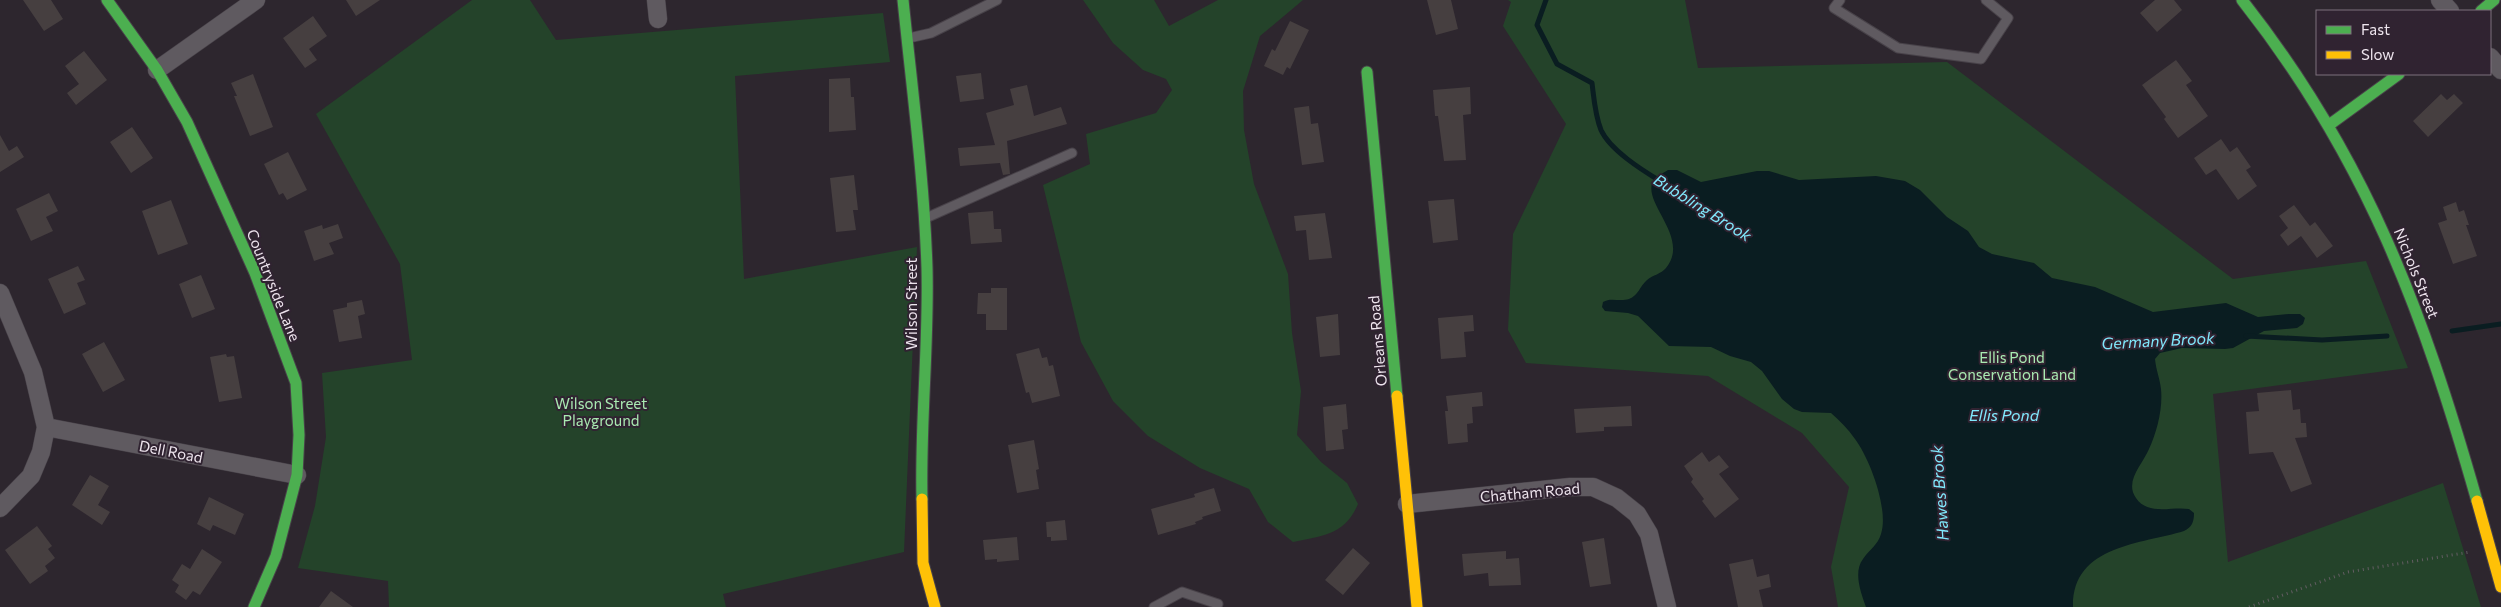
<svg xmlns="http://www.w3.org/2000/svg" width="2501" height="607" viewBox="0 0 2501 607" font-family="Commissioner,sans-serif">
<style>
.green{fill:#24432a}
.water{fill:#0a1d21}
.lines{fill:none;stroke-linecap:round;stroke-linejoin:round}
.stream{stroke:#0a1d21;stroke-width:5}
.building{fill:#463f40}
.lane-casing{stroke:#484249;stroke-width:11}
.street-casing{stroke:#484249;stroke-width:19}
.fast-casing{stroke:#484249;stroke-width:13}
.slow-casing{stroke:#484249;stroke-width:13}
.path{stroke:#625d62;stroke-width:3;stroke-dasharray:1 4;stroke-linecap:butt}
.lane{stroke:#5f5a60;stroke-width:9}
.street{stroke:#5f5a60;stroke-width:18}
.fast{stroke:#4caf50;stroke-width:11}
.slow{stroke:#ffc107;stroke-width:11}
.labels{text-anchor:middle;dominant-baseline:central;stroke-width:4;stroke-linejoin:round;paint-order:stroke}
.street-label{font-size:15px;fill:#ede4ed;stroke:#302331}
.park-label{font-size:15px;fill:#a9eab1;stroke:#302331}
.water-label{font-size:16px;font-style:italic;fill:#80e8fc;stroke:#302331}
</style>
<rect width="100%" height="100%" fill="#2d262e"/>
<path class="green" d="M472,0H530L556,40L883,13L890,62L735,76L744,279L917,247L904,552L723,594L726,607H389L388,581L298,568L315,506L326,437L322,373L412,360L400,264L316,114Z
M1083,0H1154L1169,26L1218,0H1303L1260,36L1243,91L1244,130L1254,184L1288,274L1292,333L1301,391L1297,435L1321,462L1347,483L1358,504C1345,535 1322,536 1293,542L1268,522L1249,489L1200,468L1148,436L1113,401L1081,342L1043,185L1090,164L1086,134L1156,113L1172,90L1166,79L1143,70L1113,43Z
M1508,0H1685L1698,68L1947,62L2233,279L2366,261L2408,368L2213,394L2228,562L2443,483L2481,607H1838L1831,567L1849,487L1802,433L1708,376L1526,363L1508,330L1513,234L1566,124L1503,26L1511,2Z"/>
<path class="water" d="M1668,170H1677L1701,182L1757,171H1769L1799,180L1876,176L1905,181L1920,190L1947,217L1968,231L1979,247L1992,254L2034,263L2052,278L2095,287L2153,312L2226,303L2258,317L2289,314H2300L2305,318L2303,324L2297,328L2264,331L2233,348L2225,349L2182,348L2160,353L2155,359C2156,370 2160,379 2161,389C2163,408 2157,432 2149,449C2143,464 2124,481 2136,498C2148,516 2172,506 2189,509L2194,513C2194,522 2192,527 2184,531C2142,544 2072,545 2073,607H1866C1861,593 1853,572 1863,559C1869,550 1878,545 1881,534C1889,510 1870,459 1855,439C1848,429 1840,421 1831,413L1802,412L1794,409L1782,399L1762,371L1751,362L1730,356L1711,347L1669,346L1638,316L1628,313L1605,311L1602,307L1603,302C1611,297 1619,302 1629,299C1638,296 1640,286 1647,280C1653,275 1661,274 1666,268C1692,236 1637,200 1655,178C1658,175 1664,173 1668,170Z"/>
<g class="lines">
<path class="stream" d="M1546,0L1537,25L1557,64L1592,83C1594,99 1595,115 1601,130C1610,150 1642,170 1660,181
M2452,331L2501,324
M2246,336L2322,340L2387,336"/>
</g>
<path class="building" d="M23,0H51L63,19L44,31Z
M346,0H380L356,16Z
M1427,0H1451L1458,29L1436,35Z
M2155,0H2174L2182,10L2157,32L2140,13Z
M313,16L327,36L309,49L317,60L305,68L283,38Z
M1290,21L1309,30L1290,69L1287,67L1283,75L1264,66L1272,49L1275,51Z
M84,51L107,80L76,105L67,93L79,84L65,66Z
M2176,60L2192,81L2186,85L2208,116L2178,138L2164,119L2166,117L2142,85Z
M981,73L984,99L960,102L956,76Z
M253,74L273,127L250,136L234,96H237L231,83Z
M850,78L851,97H854L856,130L829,132V79Z
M1027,85L1034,116L1061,107L1067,124L1007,141L1010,174L1003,175L1000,163L960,166L958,148L995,145L986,113L1014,105L1010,89Z
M1470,87L1471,114L1463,115L1466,160L1444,161L1438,116H1435L1433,90Z
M2441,94L2447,100L2454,94L2463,103L2428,137L2413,121Z
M1309,106L1311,124L1318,123L1324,162L1302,165L1294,108Z
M132,127L153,158L131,173L110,142Z
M0,135L9,151L17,146L24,157L0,172Z
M2221,139L2230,152L2237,147L2251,167L2246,170L2257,186L2238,200L2216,169L2206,175L2194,158Z
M288,152L307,190L287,200L283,193L279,195L264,164Z
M854,175L858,210H853L856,230L836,232L830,178Z
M49,193L58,211L46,217L53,231L31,241L16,209Z
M1454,199L1458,240L1433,243L1428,201Z
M171,200L188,244L158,255L142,211Z
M2456,202L2459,212L2464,210L2469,225H2466L2477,256L2453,264L2438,223L2447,220L2443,207Z
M2294,205L2310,226L2315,222L2333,246L2317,258L2301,236L2288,246L2280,235L2288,228L2279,216Z
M993,211L994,229H1001L1002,242L971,244L968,213Z
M1325,213L1332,258L1309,260L1306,230L1296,231L1294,216Z
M338,224L343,238L329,243L334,254L314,261L304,231L322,225L323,229Z
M78,266L85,280L77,283L86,304L64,314L48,279Z
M201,275L215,309L192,318L179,284Z
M991,288H1007V330H986V314H977L978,293H991Z
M362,300L365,314L358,316L362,338L339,342L333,310L347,307V303Z
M1338,314L1340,355L1320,357L1316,317Z
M1473,315L1474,331L1464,332L1466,357L1441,359L1438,318Z
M104,342L125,380L103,392L82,354Z
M1039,348L1042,358L1047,357L1049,366L1053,365L1060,396L1032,403L1029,392L1026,393L1016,354Z
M226,354L227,357L234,356L242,398L219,402L210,357Z
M2291,390L2293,410L2300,409L2301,423H2306L2307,437L2295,438L2312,484L2291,492L2273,452L2249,454L2246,412L2259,411L2257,393Z
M1482,392L1483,406L1472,407L1473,423L1467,424L1468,442L1448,444L1445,411H1448L1446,396Z
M1346,404L1348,429L1342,430L1344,449L1326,451L1323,407Z
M1631,406L1632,426L1604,427V431L1576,433L1574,409Z
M1034,440L1039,469L1036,470L1039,489L1017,493L1008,445Z
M1702,452L1709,462L1719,455L1729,467L1719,474L1739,499L1715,518L1702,501L1704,499L1691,482L1693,479L1684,466Z
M90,475L109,486L98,505L110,512L102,525L72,505Z
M1214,488L1221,511L1202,517L1203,519L1195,522L1196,524L1158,535L1151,509L1195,497L1194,494Z
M209,497L244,514L235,535L213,525L210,531L197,524Z
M1065,520L1067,540L1051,541V537H1047L1046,522Z
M37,526L52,546L48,549L55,558L45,566L48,571L30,584L5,550Z
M1017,537L1019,560L997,562V559L985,560L983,540Z
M1604,538L1611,584L1590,587L1582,542Z
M1353,548L1370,563L1343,595L1325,580Z
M202,549L222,562L200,595L193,591L186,600L175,592L179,585L172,580L182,564L190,569Z
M1506,551V559L1519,558L1521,585L1489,586L1488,573L1464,576L1462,554Z
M1753,559L1757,577L1769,574L1771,587L1759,590L1763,607H1738L1729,564Z
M331,591L353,607H319Z"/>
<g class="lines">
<defs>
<path id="lane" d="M1840,0L1834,8L1898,48L1981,59L2008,18L1986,0
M909,38L931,33L997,0
M926,218L1072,153
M1154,607L1182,592L1218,604"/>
<path id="street" d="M656,0L658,19
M2440,0L2450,11
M2490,57L2501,70
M157,70L256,0
M0,293L33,372L46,427L41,452L31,476L0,508
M46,427L297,475
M1407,504L1570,487H1593L1617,498L1637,514L1649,534L1667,607"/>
<path id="fast" d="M107,0L157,70L187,122L255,273L296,383L299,435L297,475L276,556L254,607
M903,0C912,89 924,178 927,268C929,345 920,422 922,499
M2242,0C2366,157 2423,311 2477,501
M2481,11L2494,0
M1367,72L1397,396
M2329,125L2399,74"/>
<path id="slow" d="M1397,396L1417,607
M922,499L923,563L935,607
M2477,501L2501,587"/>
</defs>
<use href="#lane" class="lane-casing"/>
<use href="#street" class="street-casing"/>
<use href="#fast" class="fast-casing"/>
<use href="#slow" class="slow-casing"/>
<path class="path" d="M2249,607L2348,572L2470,552"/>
<use href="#lane" class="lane"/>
<use href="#street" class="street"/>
<use href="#fast" class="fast"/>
<use href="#slow" class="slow"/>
</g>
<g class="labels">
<g class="street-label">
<text transform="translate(2417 273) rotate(68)">Nichols Street</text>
<text transform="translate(274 285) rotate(68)">Countryside Lane</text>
<text transform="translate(911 304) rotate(-90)">Wilson Street</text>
<text transform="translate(1377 341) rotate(-95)">Orleans Road</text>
<text transform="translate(171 451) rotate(11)">Dell Road</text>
<text transform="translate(1530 492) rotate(-5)">Chatham Road</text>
</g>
<g class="park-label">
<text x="2012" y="357">Ellis Pond<tspan x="2012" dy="17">Conservation Land</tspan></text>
<text x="601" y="403">Wilson Street<tspan x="601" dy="17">Playground</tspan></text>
</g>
<g class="water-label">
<text transform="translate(1703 207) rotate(32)">Bubbling Brook</text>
<text transform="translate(2158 340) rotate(-3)">Germany Brook</text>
<text x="2004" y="414">Ellis Pond</text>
<text transform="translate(1939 493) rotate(-94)">Hawes Brook</text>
</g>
</g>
<rect x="2316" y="10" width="175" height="65" fill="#302331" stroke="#7c707c"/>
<rect x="2326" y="26" width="25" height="8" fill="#4caf50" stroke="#7c707c"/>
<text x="2361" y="35" font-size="15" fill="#ede4ed">Fast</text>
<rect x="2326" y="51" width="25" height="8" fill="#ffc107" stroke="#7c707c"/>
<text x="2361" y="60" font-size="15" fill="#ede4ed">Slow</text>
</svg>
